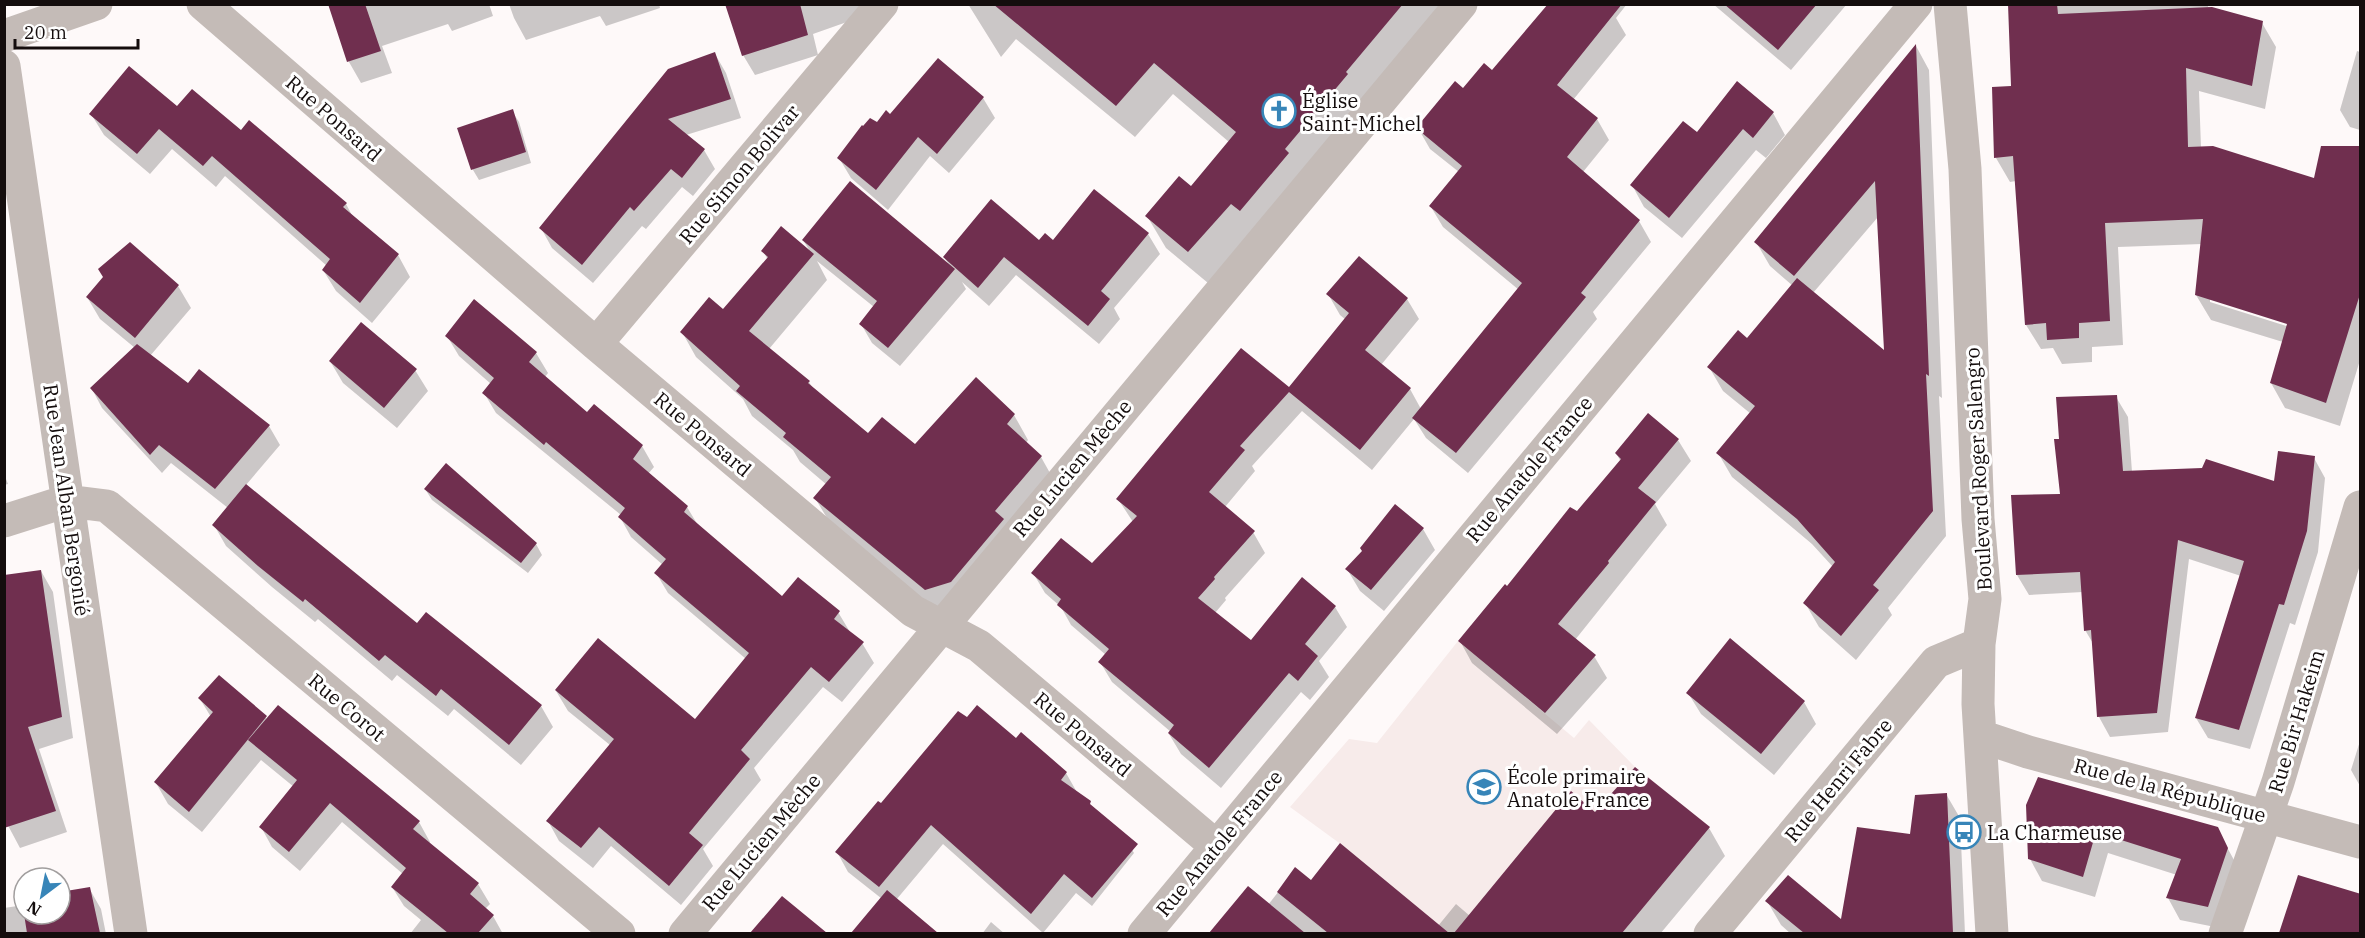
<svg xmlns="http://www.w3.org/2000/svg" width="2365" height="938" viewBox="0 0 2365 938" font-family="'IBM Plex Serif',serif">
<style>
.built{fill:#f7ebea}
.shadow{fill:#0003;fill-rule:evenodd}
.building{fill:#702f4f}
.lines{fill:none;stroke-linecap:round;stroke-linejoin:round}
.minor{stroke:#c4bbb7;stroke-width:33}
.labels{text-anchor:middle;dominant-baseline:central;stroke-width:6;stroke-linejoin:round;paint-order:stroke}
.poi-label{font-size:20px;fill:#140d0d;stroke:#fff;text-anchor:start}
.street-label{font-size:20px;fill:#140d0d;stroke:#fff}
</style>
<rect width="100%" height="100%" fill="#fef9f9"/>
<path class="built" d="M1458,641L1574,738L1589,720L1635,767L1710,827L1622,933L1429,934L1436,925L1346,848L1290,807L1349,739L1377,743Z"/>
<path class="shadow" d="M330,4H489L493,16L452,31L448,24L382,46L392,73L361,83L349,62Z
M509,4H659L660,8L606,26L600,16L526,40L514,18Z
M727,4H884L878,11L813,34L818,55L755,75L743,55Z
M968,4H1448L1208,283L1166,248L1147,216L1191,188L1229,142L1173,94L1135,137L1016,39L1001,57Z
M1550,4H1627L1616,18L1626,35L1573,100L1597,119L1609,140L1583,172L1639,221L1651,242L1593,312L1597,319L1468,473L1426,438L1414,419L1372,470L1302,411L1252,466L1255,471L1225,507L1253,532L1265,553L1225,598L1226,600L1215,613L1251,643L1335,607L1347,627L1319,661L1329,677L1310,700L1301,692L1221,788L1181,754L1169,734L1171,732L1112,682L1100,662L1106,655L1071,625L1061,607L1045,593L1033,573L1092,565L1133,522L1118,499L1289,389L1346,320L1340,315L1328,294L1407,299L1419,319L1381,365L1410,389L1421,409L1519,290L1443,227L1431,207L1459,172L1430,149L1418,128L1463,90L1492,72Z
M1713,4H1847L1791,70Z
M2009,4H2208V7L2262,23L2276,47L2265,109L2199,91L2201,148L2315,180L2360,147V360L2340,426L2285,408L2271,383L2283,342L2211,320L2196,295L2202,244L2118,247L2123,345L2092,347V362L2062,364L2053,348L2041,349L2026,325L2016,181L2010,182L1996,158L2013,87ZM2210,299L2294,325L2293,328L2210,302Z
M1916,46L1929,70L1942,398L1939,396L1946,536L1888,608L1892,615L1856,660L1819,627L1805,603L1833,567L1812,544L1732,477L1718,453L1751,414L1723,391L1709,367L1747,340L1793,286L1770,266L1756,242ZM1878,217L1886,353L1813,293Z
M2357,51L2360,52V130L2350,127L2340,110Z
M715,54L726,73L741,118L686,135L704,150L715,169L693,196L682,187L646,229L642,226L593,283L552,248L541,228Z
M983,98L995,118L949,173L930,156L888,210L851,178L839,158L878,124L890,116Z
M177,108L241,132L346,204L354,219L398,255L410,277L372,323L336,291L323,270L327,266L225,176L216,187L172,149L150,174L104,135L91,114Z
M512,111L519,122L531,163L479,180L473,170L459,129Z
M1773,113L1785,135L1766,158L1756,150L1682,238L1644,207L1632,185L1697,134Z
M1094,191L1148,234L1160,254L1114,308L1120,319L1099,344L1016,275L989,306L962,282L966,289L900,366L872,343L861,324L874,307L817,261L827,280L769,349L809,382L814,390L869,436L915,446L1014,415L1028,440L1026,443L1041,457L1055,482L940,614L830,523L815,498L827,485L800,462L793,450L752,416L743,399L696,357L682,332L724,311L768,260L763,251L811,253L803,240L949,265L944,257L1053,242Z
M178,286L191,308L150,356L188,385L199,372L269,426L280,445L246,485L417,625L541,706L553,727L521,765L454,709L448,716L397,675L392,681L318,619L315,622L272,587L226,546L214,525L228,508L171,463L162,473L102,408L92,389L135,348L100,319L87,297Z
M447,336L536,353L548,373L545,377L588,414L594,406L642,446L654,467L648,474L687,507L699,527L782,598L838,612L850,632L862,643L874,663L842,702L823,687L754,768L761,780L703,849L713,866L681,905L611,846L593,868L559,841L548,821L610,745L568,711L556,691L695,721L746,659L668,593L656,573L663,565L631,537L620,517L621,515L496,413L484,393L491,384L459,356Z
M330,361L415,370L428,391L397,428L343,383Z
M2116,397L2128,417L2132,472L2275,483L2314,458L2325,478L2318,552L2295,625L2290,623L2250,749L2208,738L2196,718L2241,576L2189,559L2168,732L2110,737L2099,717L2094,645L2085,630L2083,592L2029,595L2017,575L2062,495L2061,440Z
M1678,440L1691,461L1655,504L1667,525L1575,640L1594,656L1607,678L1557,734L1472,663L1460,641L1578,513L1621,462L1616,453Z
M4,474L8,484L4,485Z
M425,489L536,544L542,555L528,573L432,500Z
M1423,529L1435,550L1384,611L1360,591L1347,569Z
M41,571L53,592L73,738L39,749L67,832L20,848L4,818Z
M219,677L267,719L278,707L419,822L430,842L429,844L478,884L490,904L485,909L493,916L503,934H410L421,920L404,906L392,887L403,874L342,822L300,871L272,847L261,827L294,787L261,760L202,832L168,804L156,783L211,717L200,699Z
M1688,693L1804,702L1816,724L1774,775L1701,714Z
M1016,740L1066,773L1078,794L1122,833L1134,853L1092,906L1076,893L1043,933L943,844L891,906L848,872L837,852L881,806Z
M2360,741V786L2351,770Z
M1636,769L1709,828L1725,856L1660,934H1226L1220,923L1268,905L1296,869L1311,882L1438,926L1456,904L1470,916L1595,814Z
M1946,794L1960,818L1965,934H1791L1781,925L1767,901L1842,922Z
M2028,805L2217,829L2240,871L2220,928L2180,920L2168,898L2177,875L2108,853L2095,897L2042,881L2030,859Z
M2299,877L2360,896V934H2281Z
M89,888L101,909L106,934H4V908L24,905V914H60V898Z
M782,898L825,934H755L754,931Z
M991,922L1005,934H982Z"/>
<path class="building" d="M328,4H365L381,51L347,62Z
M725,4H800L808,35L742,56Z
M993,4H1403L1346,72L1348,74L1285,149L1289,153L1240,211L1231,204L1188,252L1145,216L1179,176L1191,186L1236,132L1154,63L1116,106Z
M1548,4H1622L1557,85L1598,118L1567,157L1640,220L1581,293L1586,297L1456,453L1412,418L1522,283L1429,206L1462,166L1416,128L1455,81L1463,88L1484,63L1492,70Z
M1724,4H1817L1778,50Z
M2008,4H2057L2058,14L2212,7L2263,21L2252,86L2186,68L2188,147L2213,146L2314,178L2321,146H2361V291L2326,403L2270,383L2287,324L2195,295L2203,219L2105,223L2110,321L2079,323V338L2047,340L2046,323L2025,325L2013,156L1994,158L1992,87L2011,86Z
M1916,44L1929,376L1926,374L1933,511L1873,585L1879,590L1841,636L1803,603L1835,562L1797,519L1716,453L1755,406L1707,367L1738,330L1747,338L1797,278L1884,350L1875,181L1794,276L1754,242Z
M715,52L731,99L668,119L705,149L682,178L671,169L634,211L630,207L582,265L539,228L668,69Z
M938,58L984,97L937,154L918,137L876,190L837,158L862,125L863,126L870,118L877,122L886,110L890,114Z
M129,66L177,106L192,89L241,130L249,120L347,203L343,207L399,254L360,303L322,270L330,259L212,156L203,166L159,129L137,154L89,114Z
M1737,81L1774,112L1753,138L1743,129L1669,218L1630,185L1683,121L1697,132Z
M513,109L526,152L471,170L457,128Z
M850,181L955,269L888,348L859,324L877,301L802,240Z
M1094,189L1149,233L1101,291L1110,299L1088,326L1004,257L978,288L943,257L991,199L1039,240L1045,233L1053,240Z
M781,226L814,254L749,331L810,381L808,383L868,433L882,417L915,444L976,377L1015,414L1007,424L1042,456L995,511L1004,519L951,582L925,590L813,498L831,477L783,437L786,433L736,391L740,386L680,332L709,297L723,309L768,257L761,251Z
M130,242L179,285L135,338L86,297L103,277L98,269Z
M1359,256L1408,298L1365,350L1411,388L1360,450L1289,392L1240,446L1245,450L1209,492L1255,531L1214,577L1215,579L1198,598L1251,640L1302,577L1336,606L1305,644L1318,656L1298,681L1289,673L1209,768L1168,733L1174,725L1098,662L1109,649L1057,605L1061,599L1031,573L1061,538L1092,563L1137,516L1116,499L1241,348L1289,387L1349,313L1326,294Z
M474,299L537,352L529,362L587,412L594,404L643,445L633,459L688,506L684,512L782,596L798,577L840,611L834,619L864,642L829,682L811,667L741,750L750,759L689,833L703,845L669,886L599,827L581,848L546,821L614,739L555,690L598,638L695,719L749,653L654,573L666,559L618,517L625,508L546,442L544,445L482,393L494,378L445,336Z
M361,322L417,369L384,408L329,361Z
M137,344L188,383L199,369L270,425L215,489L159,445L150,455L90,388Z
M2117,395L2123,471L2202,468L2206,459L2274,481L2278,451L2315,456L2307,531L2284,605L2279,604L2239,730L2195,718L2244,561L2178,540L2157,713L2097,717L2091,630L2084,631L2080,572L2016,575L2011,495L2060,494L2054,439H2059L2056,397Z
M1648,413L1679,439L1638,488L1656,502L1608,561L1609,563L1558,624L1596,655L1545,713L1458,641L1505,584L1507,586L1570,507L1577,511L1621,459L1615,453Z
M446,463L537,543L521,563L424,489Z
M246,484L417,623L426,612L542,705L509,745L441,689L436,696L385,655L379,661L305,599L303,602L258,566L212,525Z
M1395,504L1424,528L1371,590L1345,569L1362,551L1360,548Z
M41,570L62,717L28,727L56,811L4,828V575Z
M1730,638L1805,701L1761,754L1686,693Z
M219,675L267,716L189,812L154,782L213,712L198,698Z
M278,705L420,821L413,829L479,883L470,894L494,915L478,933H448L391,887L406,868L330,803L289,852L259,827L297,780L248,740Z
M977,705L1016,738L1021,732L1067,772L1061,780L1091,801L1090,804L1138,844L1092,898L1064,874L1031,914L931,825L879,887L835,852L878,801L881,803L958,711L967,717Z
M1635,767L1710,827L1622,933H1454L1571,791L1595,812Z
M2038,777L2218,827L2228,848L2208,907L2166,898L2181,859L2096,832L2083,877L2028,859L2026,805Z
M1947,793L1953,933H1804L1765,901L1788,875L1841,919L1857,827L1910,834L1915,795Z
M1340,843L1449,933H1328L1277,892L1295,867L1311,880Z
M2298,875L2361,894V933H2279Z
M1248,886L1305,933H1209Z
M90,887L100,933H27L24,914H60V892Z
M887,890L938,933H851Z
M782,896L827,933H750Z"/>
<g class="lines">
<path class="minor" d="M203,4L596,344L913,611L979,646L1216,846
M1950,4L1965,169L1978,519L1985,599L1979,644L1978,704L1992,934
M4,36L96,4
M4,66L131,934
M596,344L882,4
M4,521L67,501L107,506L619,934
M1980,736L2028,752L2360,842
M685,934L1461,4
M1144,934L1916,4
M1710,934L1936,662L1979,644
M2225,934L2278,782L2360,507"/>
</g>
<defs>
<symbol id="church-ring" viewBox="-11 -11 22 22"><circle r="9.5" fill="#fff" stroke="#3785b8" stroke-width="1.5"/><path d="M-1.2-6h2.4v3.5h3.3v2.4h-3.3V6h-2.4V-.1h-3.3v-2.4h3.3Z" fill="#3785b8"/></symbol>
<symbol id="school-ring" viewBox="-11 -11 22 22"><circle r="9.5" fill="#fff" stroke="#3785b8" stroke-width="1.5"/><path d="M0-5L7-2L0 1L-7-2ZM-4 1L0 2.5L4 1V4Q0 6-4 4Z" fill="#3785b8"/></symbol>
<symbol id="bus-ring" viewBox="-11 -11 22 22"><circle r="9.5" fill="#fff" stroke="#3785b8" stroke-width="1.5"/><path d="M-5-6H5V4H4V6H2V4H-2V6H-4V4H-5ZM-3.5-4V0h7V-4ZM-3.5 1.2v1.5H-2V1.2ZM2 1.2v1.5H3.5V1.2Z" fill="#3785b8"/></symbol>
</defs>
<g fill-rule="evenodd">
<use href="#church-ring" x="1260" y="92" width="38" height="38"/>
<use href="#school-ring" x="1465" y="768" width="38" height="38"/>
<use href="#bus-ring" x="1945" y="813" width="38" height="38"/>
</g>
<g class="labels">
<g class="poi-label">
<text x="1302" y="100">Église<tspan x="1302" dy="23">Saint-Michel</tspan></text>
<text x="1507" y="776">École primaire<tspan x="1507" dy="23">Anatole France</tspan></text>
<text x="1987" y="832">La Charmeuse</text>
</g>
<g class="street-label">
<text transform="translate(334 118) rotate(41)">Rue Ponsard</text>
<text transform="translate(739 174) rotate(-50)">Rue Simon Bolivar</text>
<text transform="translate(703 434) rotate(40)">Rue Ponsard</text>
<text transform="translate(1072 468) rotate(-50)">Rue Lucien Mèche</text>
<text transform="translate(1529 469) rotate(-50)">Rue Anatole France</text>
<text transform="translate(1978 469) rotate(-93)">Boulevard Roger Salengro</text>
<text transform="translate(67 500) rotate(82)">Rue Jean Alban Bergonié</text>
<text transform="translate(347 707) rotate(40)">Rue Corot</text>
<text transform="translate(2296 721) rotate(-73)">Rue Bir Hakeim</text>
<text transform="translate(1083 734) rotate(40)">Rue Ponsard</text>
<text transform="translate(1838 780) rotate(-50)">Rue Henri Fabre</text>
<text transform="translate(2170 790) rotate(15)">Rue de la République</text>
<text transform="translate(761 842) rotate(-50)">Rue Lucien Mèche</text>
<text transform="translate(1219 843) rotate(-50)">Rue Anatole France</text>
</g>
</g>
<rect width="2365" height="938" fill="none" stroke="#140d0d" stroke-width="12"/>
<g transform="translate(42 896) rotate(212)"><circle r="28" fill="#ffffff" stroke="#a19e9e" stroke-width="1.5"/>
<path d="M0-4.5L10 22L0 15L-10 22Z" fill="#3785b8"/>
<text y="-9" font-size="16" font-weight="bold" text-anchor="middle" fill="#140d0d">N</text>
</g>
<path d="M15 39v9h123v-9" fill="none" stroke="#140d0d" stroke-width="3"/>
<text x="24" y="39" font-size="18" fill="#140d0d" stroke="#ffffff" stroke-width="4.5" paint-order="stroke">20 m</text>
</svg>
